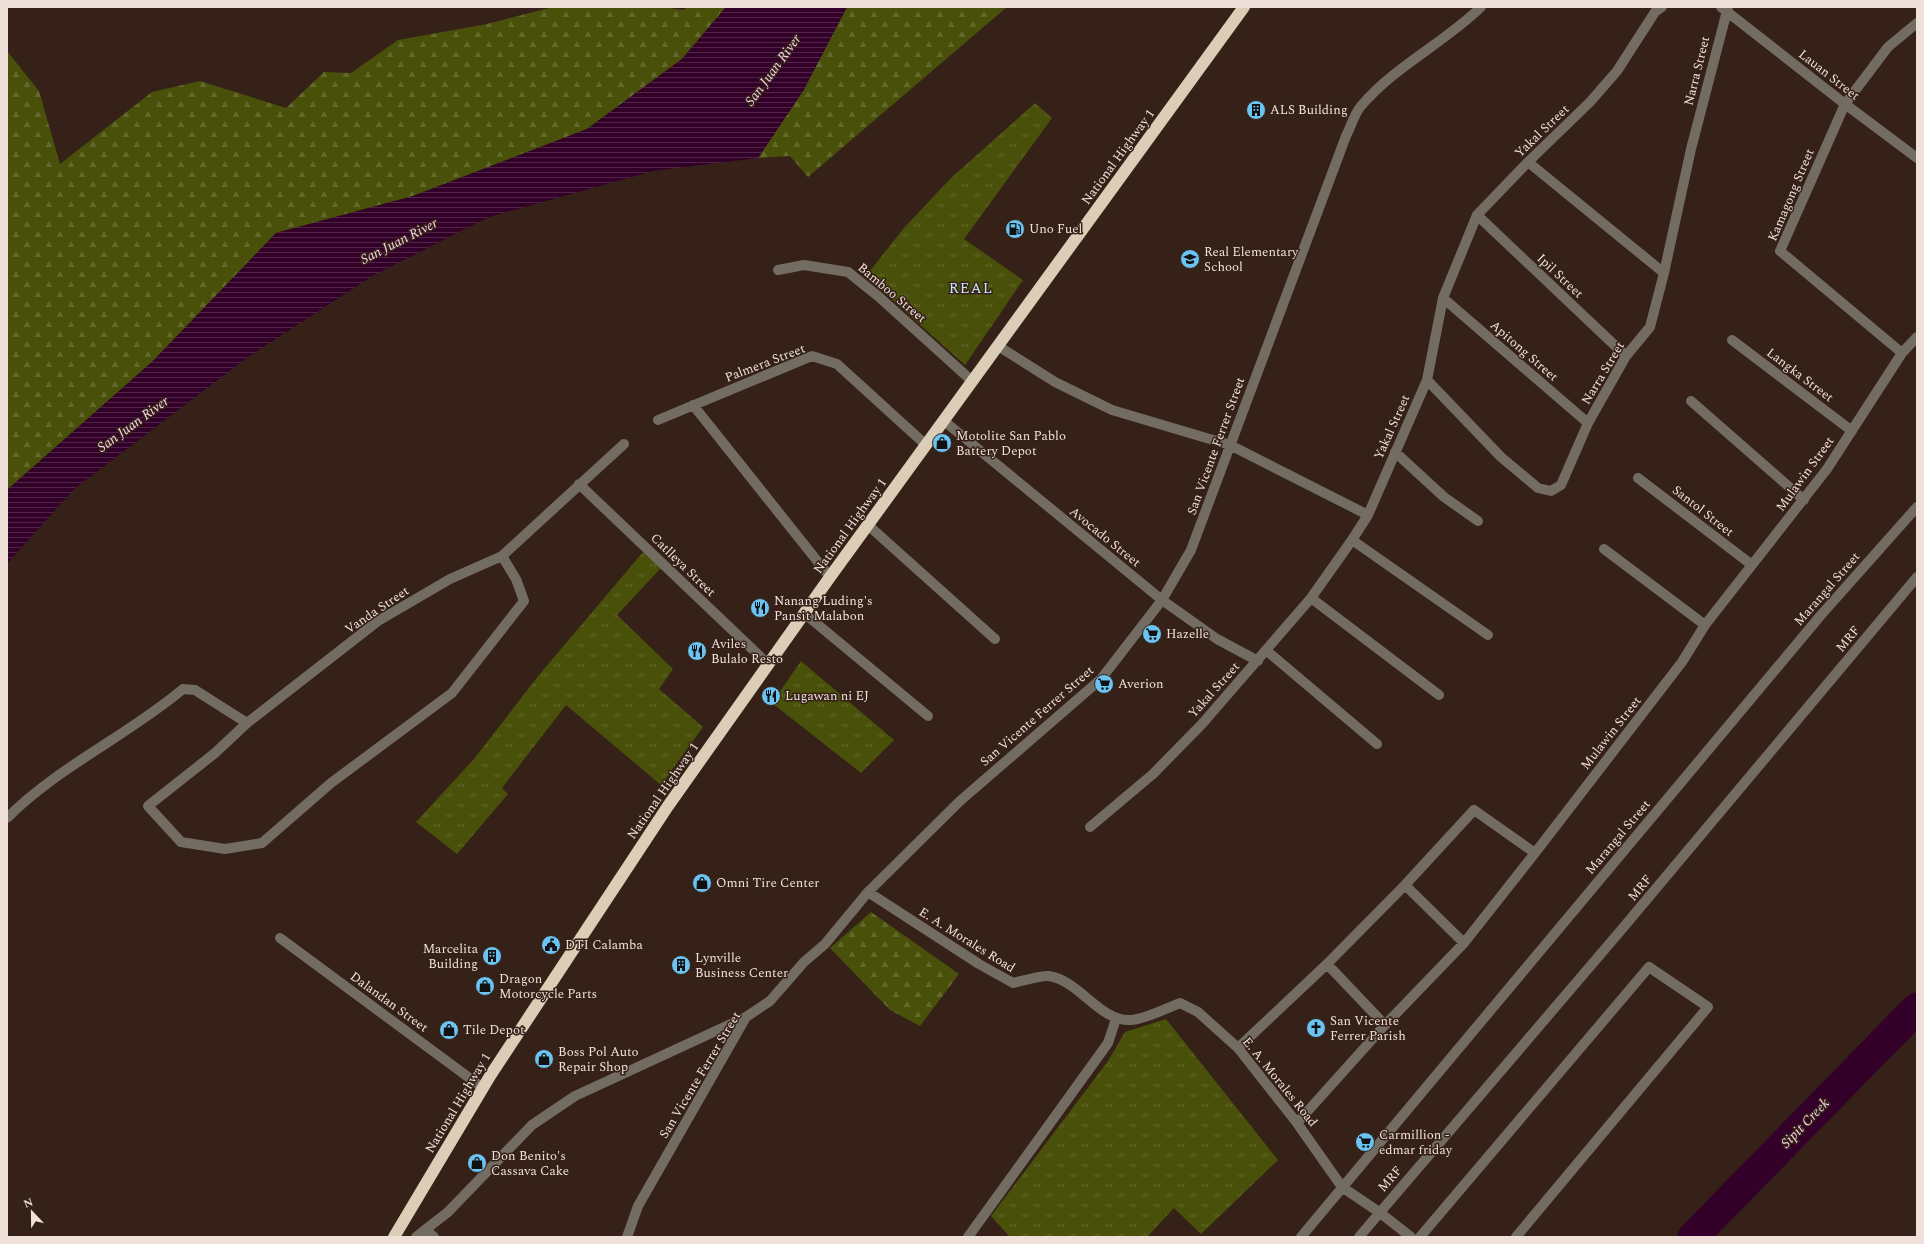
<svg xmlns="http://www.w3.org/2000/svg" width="1924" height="1244" viewBox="0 0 1924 1244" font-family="Spectral,serif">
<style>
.grass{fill:url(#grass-tufts)}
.forest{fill:url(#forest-firs)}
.water{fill:url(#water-rules)}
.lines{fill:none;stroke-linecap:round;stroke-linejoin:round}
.river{stroke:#320028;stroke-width:31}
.minor{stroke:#726c63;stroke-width:10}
.highway{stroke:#dbcdb6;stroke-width:12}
.labels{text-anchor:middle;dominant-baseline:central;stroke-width:3;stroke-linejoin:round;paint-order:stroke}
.street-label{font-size:13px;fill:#efe1da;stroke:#352118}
.poi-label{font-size:13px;fill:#efe1da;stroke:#352118;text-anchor:start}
.water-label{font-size:14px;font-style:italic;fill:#f7d3ec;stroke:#352118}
.quarter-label{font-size:15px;letter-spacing:1px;fill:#c6e5f6;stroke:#352118}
</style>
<defs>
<pattern id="grass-tufts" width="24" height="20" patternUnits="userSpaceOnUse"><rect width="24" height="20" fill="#485009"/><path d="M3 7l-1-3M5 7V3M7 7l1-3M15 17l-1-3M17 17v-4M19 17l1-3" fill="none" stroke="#63692c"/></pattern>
<pattern id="forest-firs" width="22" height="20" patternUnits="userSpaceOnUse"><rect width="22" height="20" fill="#485009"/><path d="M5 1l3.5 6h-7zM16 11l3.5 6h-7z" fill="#63692c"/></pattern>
<pattern id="water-rules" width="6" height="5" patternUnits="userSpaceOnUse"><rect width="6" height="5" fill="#320028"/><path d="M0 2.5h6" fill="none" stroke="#502547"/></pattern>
</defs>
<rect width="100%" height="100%" fill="#352118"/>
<path class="grass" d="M1035,103L1052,118L964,239L1023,280L965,365L866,276L903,229L951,178Z
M643,552L661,568L617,615L673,669L659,689L703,727L661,785L566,705L502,788L508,794L457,854L416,822L474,759L539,675Z
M801,661L894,740L861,773L772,703Z
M1166,1019L1278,1160L1201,1234L1174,1208L1147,1237H1010L991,1216L1108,1061L1125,1032Z"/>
<path class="forest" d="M553,7H662L683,10L688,7H726L682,59L587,129L413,196L276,233L153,361L7,490V51L39,91L60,164L152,92L200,81L286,108L324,72L351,73L398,40L487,24Z
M847,7H1007L808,177L790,156L758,158L803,91Z
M871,912L959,974L920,1026L890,1010L830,948Z"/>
<path class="water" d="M726,7H847L803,91L758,158L653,171L489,217L374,275L248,357L74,489L7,564V490L153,361L276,233L413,196L587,129L682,59Z"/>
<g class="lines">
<path class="river" d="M1693,1237L1917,1008"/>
<path class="minor" d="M1721,7L1845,104L1917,158
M1528,162L1664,273
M1477,215L1626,356
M778,270L804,265L848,272L878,296L972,381
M1443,298L1588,423
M1732,340L1852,431
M998,346L1055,382L1112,410L1230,445L1368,515
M1902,353L1780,251L1845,104L1888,47L1917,23
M1427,380L1501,457L1538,488L1551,491L1561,485L1588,423L1626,356L1650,327L1664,273L1691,149L1728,7
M1691,401L1804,500
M693,405L830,577
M658,420L812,356L837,364L926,445
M944,421L1162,600L1217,639L1258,661
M1395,452L1444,497L1478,521
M1638,478L1752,565
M579,484L769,665
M869,526L995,639
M1352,540L1488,635
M1604,549L1705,625
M502,556L516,579L524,601L452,693L331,783L262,843L225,849L181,842L148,806L215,753L247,723L378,621L450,579L502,556L624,444
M1311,598L1439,695
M805,614L928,716
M1267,651L1377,744
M7,818C59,766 127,736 183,689L195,690L247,723
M1090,827L1153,774L1202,724L1311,598L1352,540L1368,515L1427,380L1443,298L1477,215L1528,162L1590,102L1617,71L1655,12L1662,7
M1405,885L1464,943
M868,892L979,964L1013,983C1022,981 1041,975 1049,976C1080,981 1100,1022 1131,1020C1142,1020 1168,1008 1180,1003L1198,1012L1238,1048L1297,1123L1342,1187L1379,1212L1411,1237
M280,938L483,1088
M1327,964L1385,1025
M1238,1048L1327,964L1405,885L1474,810L1535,853
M1297,1123L1385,1025L1464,943L1535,853L1682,662L1705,625L1827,469L1902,353L1917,337
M426,1230L434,1237
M416,1237L448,1212L532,1125L575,1096L746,1017
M627,1237L638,1206L746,1017L770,1001L804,962L825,944L868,892L960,801L1101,679L1162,600L1191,550L1346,136C1351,127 1354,114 1361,106C1395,66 1444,43 1481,7
M968,1237L1108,1043L1116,1019
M1301,1237L1821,615L1917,507
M1359,1237L1622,929L1917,577
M1420,1237L1649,967L1708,1007L1516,1237"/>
<path class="highway" d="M394,1237L490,1076L668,806L830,577L1244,7"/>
</g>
<defs>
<symbol id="building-disc" viewBox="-11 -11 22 22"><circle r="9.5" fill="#6ac3f1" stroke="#352118"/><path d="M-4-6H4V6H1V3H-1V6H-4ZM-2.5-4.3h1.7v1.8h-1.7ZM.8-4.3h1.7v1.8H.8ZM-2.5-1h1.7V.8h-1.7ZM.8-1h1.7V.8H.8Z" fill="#111"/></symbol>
<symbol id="fuel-disc" viewBox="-11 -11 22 22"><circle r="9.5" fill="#6ac3f1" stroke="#352118"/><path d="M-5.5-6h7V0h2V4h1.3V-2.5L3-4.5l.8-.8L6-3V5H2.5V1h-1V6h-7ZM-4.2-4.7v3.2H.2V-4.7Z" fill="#111"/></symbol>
<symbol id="school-disc" viewBox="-11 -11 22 22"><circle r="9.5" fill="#6ac3f1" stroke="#352118"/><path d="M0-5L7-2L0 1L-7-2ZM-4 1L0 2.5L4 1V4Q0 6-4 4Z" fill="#111"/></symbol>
<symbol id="shop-disc" viewBox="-11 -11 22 22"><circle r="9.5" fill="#6ac3f1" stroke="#352118"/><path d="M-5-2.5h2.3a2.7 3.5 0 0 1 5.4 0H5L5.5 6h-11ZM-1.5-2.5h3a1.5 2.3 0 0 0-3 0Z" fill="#111"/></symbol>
<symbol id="restaurant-disc" viewBox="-11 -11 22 22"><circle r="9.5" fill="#6ac3f1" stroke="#352118"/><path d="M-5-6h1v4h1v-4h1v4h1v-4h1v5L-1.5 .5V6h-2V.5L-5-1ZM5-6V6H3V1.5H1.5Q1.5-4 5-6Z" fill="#111"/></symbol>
<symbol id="supermarket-disc" viewBox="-11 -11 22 22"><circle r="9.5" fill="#6ac3f1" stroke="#352118"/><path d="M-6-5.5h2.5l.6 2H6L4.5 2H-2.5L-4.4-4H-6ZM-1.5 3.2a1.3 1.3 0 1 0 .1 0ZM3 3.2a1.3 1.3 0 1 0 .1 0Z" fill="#111"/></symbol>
<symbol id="civic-disc" viewBox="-11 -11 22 22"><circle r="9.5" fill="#6ac3f1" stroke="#352118"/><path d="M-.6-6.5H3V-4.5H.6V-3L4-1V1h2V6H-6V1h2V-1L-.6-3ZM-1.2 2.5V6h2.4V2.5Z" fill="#111"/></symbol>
<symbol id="church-disc" viewBox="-11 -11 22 22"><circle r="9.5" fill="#6ac3f1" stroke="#352118"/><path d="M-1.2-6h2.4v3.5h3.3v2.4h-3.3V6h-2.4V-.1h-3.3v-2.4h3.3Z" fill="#111"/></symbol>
</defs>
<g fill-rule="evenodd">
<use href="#building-disc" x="1245" y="99" width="22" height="22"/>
<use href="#fuel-disc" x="1004" y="218" width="22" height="22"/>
<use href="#school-disc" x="1179" y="248" width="22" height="22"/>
<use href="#shop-disc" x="931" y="432" width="22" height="22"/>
<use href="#restaurant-disc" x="749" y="597" width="22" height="22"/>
<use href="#supermarket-disc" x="1141" y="623" width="22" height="22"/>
<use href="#restaurant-disc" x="686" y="640" width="22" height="22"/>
<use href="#supermarket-disc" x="1093" y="673" width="22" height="22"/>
<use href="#restaurant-disc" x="760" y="685" width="22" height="22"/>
<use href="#shop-disc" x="691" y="872" width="22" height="22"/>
<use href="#civic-disc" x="540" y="934" width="22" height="22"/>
<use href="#building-disc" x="481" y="945" width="22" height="22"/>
<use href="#building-disc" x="670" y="954" width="22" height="22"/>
<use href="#shop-disc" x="474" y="975" width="22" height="22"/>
<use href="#church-disc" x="1305" y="1017" width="22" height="22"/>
<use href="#shop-disc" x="438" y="1019" width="22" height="22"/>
<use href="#shop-disc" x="533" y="1048" width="22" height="22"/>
<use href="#supermarket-disc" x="1354" y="1131" width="22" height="22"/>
<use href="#shop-disc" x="466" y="1152" width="22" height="22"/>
</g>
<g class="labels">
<g class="street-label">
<text transform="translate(1697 71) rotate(-76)">Narra Street</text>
<text transform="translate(1829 75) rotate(38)">Lauan Street</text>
<text transform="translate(1542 131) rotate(-44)">Yakal Street</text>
<text transform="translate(1118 157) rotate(-54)">National Highway 1</text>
<text transform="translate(1791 195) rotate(-67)">Kamagong Street</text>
<text transform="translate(1560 276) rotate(43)">Ipil Street</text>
<text transform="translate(892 293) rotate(40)">Bamboo Street</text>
<text transform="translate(1524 351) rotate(41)">Apitong Street</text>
<text transform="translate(765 363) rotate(-21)">Palmera Street</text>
<text transform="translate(1603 373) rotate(-59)">Narra Street</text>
<text transform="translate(1800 375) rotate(37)">Langka Street</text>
<text transform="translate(1392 427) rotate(-66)">Yakal Street</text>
<text transform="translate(1216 446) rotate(-70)">San Vicente Ferrer Street</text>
<text transform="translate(1805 474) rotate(-54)">Mulawin Street</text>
<text transform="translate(1703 511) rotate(38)">Santol Street</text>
<text transform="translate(850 526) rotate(-54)">National Highway 1</text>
<text transform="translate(1105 537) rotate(39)">Avocado Street</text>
<text transform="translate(683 565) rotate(44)">Catlleya Street</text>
<text transform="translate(1827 589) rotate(-49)">Marangal Street</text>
<text transform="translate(377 610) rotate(-34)">Vanda Street</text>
<text transform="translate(1848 639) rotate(-50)">MRF</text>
<text transform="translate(1214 690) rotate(-48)">Yakal Street</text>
<text transform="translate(1037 716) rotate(-41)">San Vicente Ferrer Street</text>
<text transform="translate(1611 733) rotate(-52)">Mulawin Street</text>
<text transform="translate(663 791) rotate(-55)">National Highway 1</text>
<text transform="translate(1618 837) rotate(-50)">Marangal Street</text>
<text transform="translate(1640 888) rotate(-50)">MRF</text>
<text transform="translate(967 940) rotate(32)">E. A. Morales Road</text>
<text transform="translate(389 1002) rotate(36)">Dalandan Street</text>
<text transform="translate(700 1075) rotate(-59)">San Vicente Ferrer Street</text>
<text transform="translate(1280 1082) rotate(51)">E. A. Morales Road</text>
<text transform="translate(458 1103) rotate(-59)">National Highway 1</text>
<text transform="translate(1390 1179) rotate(-49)">MRF</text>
</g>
<g class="poi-label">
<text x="1270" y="110">ALS Building</text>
<text x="1029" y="229">Uno Fuel</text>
<text x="1204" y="252">Real Elementary<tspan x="1204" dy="15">School</tspan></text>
<text x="956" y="436">Motolite San Pablo<tspan x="956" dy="15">Battery Depot</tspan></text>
<text x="774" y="601">Nanang Luding's<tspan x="774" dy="15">Pansit Malabon</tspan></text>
<text x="1166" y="634">Hazelle</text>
<text x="711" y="644">Aviles<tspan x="711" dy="15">Bulalo Resto</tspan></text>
<text x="1118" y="684">Averion</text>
<text x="785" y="696">Lugawan ni EJ</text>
<text x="716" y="883">Omni Tire Center</text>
<text x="565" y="945">DTI Calamba</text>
<text x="478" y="949" text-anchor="end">Marcelita<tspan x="478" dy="15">Building</tspan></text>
<text x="695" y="958">Lynville<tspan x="695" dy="15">Business Center</tspan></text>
<text x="499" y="979">Dragon<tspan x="499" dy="15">Motorcycle Parts</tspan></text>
<text x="1330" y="1021">San Vicente<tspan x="1330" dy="15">Ferrer Parish</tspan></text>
<text x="463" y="1030">Tile Depot</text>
<text x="558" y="1052">Boss Pol Auto<tspan x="558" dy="15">Repair Shop</tspan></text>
<text x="1379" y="1135">Carmillion -<tspan x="1379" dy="15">edmar friday</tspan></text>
<text x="491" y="1156">Don Benito's<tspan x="491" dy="15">Cassava Cake</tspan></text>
</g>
<g class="water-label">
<text transform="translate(773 70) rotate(-54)">San Juan River</text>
<text transform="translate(399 241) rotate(-27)">San Juan River</text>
<text transform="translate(133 424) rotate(-36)">San Juan River</text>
<text transform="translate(1805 1123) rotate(-46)">Sipit Creek</text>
</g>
<g class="quarter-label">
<text x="971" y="288">REAL</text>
</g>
</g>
<rect width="1924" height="1244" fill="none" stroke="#efe1da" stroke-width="16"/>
<g transform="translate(32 1212) rotate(338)" stroke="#352118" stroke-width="3" paint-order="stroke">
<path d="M0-3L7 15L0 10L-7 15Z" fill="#efe1da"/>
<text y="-6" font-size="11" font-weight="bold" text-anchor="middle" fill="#efe1da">N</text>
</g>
</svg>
